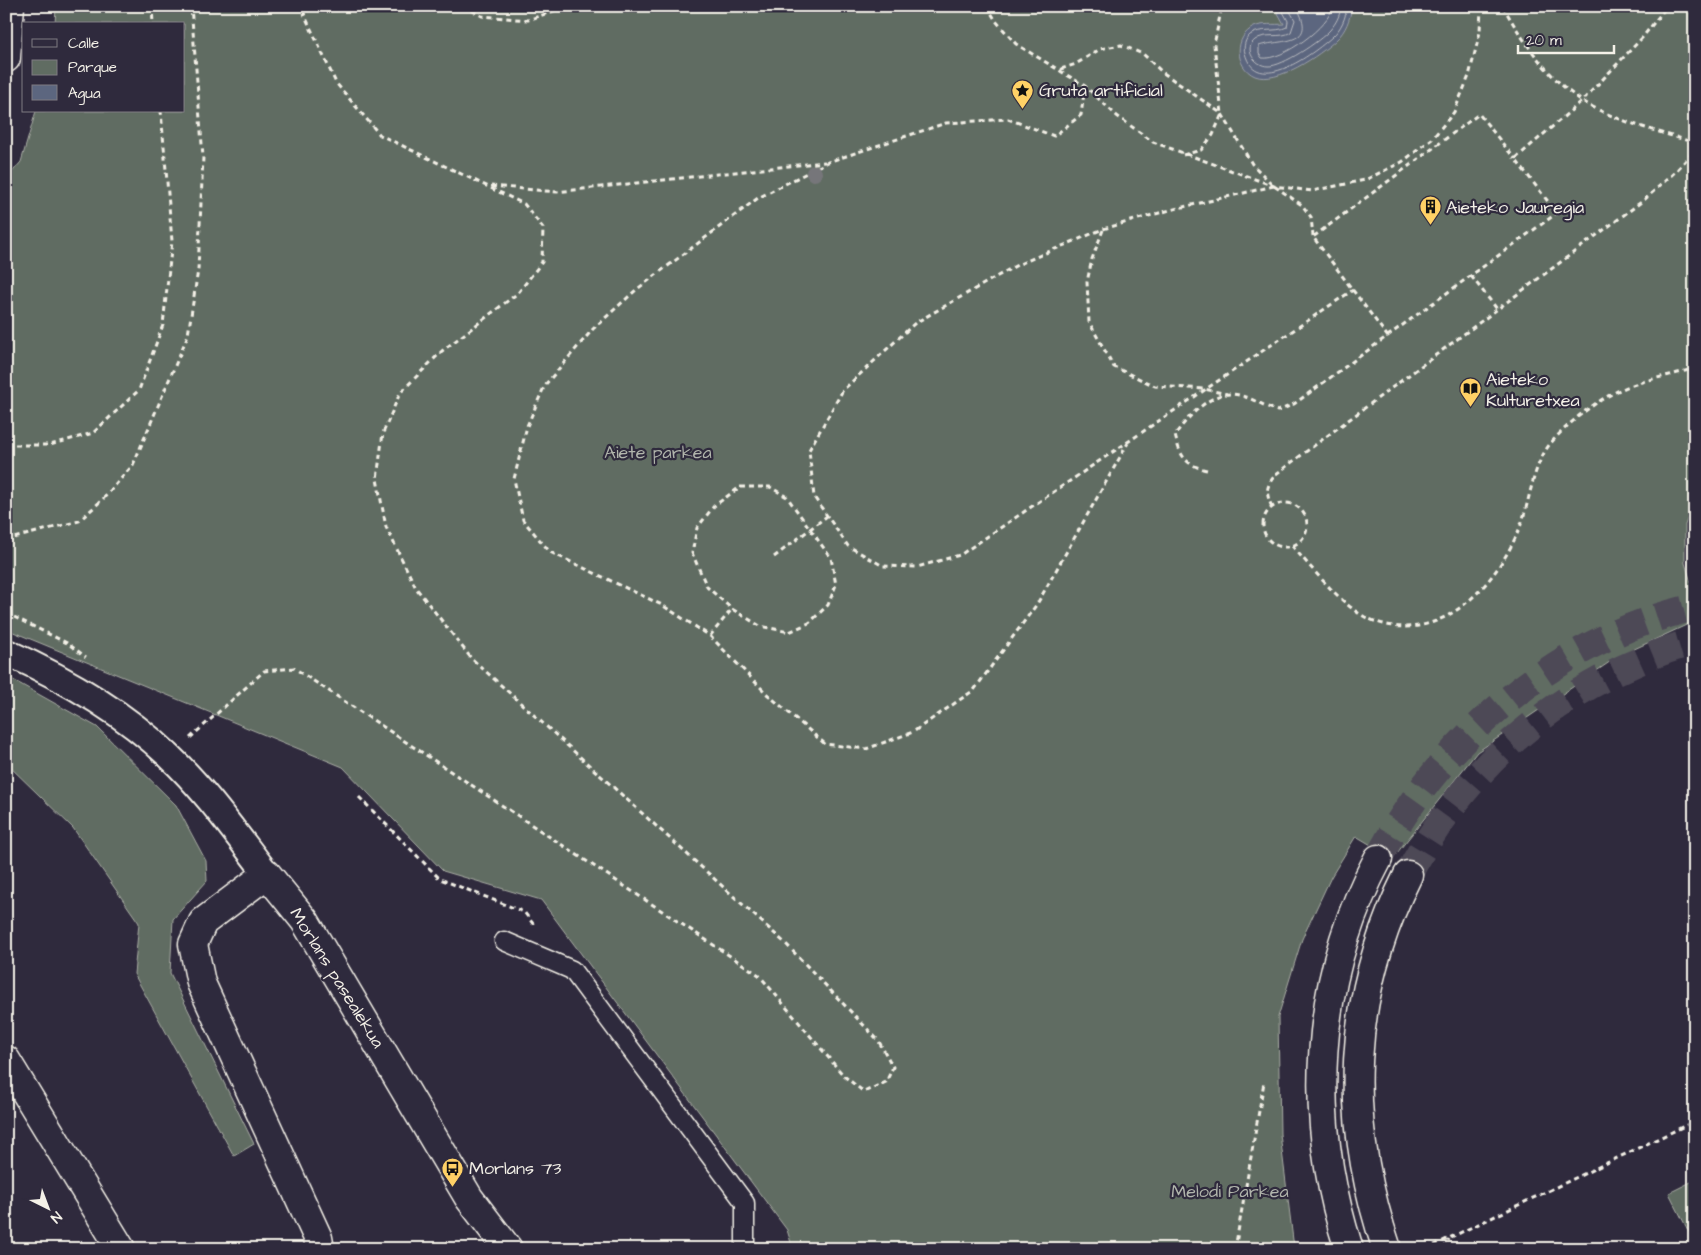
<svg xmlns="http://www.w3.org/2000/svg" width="1701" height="1255" viewBox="0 0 1701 1255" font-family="'Architects Daughter',sans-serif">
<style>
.green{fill:#606c62;stroke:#aaaea5}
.water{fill:#5c667f;stroke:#999ea9}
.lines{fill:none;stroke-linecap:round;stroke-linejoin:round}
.shore{stroke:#b7b9be;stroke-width:1}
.secondary-tunnel{stroke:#4d4857;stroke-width:28;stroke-dasharray:28 14;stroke-linecap:butt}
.service-casing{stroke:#f4f1e8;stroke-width:21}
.pedestrian-casing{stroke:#f4f1e8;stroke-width:29}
.minor-casing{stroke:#f4f1e8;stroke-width:31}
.secondary-casing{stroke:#f4f1e8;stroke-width:31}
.path{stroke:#f4f1e8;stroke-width:3;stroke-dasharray:5 4;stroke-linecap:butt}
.service{stroke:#2f2a3d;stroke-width:18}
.pedestrian{stroke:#2f2a3d;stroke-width:25}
.minor{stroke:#2f2a3d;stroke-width:28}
.secondary{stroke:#2f2a3d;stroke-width:28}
.tree{fill:#76767a}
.labels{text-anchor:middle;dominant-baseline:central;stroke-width:4.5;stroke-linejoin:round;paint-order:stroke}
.poi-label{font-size:18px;fill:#f4f1e8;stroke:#2f2a3d;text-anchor:start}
.park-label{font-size:18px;fill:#b1b5ac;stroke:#2f2a3d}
.street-label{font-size:18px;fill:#f4f1e8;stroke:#2f2a3d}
</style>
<rect width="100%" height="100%" fill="#2f2a3d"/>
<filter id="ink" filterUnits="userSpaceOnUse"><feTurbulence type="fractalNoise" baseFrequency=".02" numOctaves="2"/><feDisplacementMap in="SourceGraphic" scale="10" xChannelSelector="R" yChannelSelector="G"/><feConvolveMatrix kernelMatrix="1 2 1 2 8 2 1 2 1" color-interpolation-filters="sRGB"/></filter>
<g filter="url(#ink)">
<path class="green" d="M56,6H1695V500L1685,525V563L1695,595V621L1617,657L1477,752L1393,858L1356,836L1331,877L1302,939L1278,1017L1280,1134L1293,1240L1296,1249H793L787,1230L541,900L443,871L343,767L6,629V179L21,162L36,111H184V24H55Z
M6,676L97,727L176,805L206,861L207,881L173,919L170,973L254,1144L234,1156L134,974L139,923L73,828L6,763Z
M1695,1180V1244L1669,1193Z"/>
<path class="water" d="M1274,6H1352C1350,19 1346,31 1336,40C1320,55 1277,85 1255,76C1234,67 1234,36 1254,27C1262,23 1275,25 1284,24Z"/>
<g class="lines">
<path class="shore" d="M1280,6L1288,21L1287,27C1275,33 1261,27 1250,35C1245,39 1243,47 1245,53C1256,97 1313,54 1332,37C1341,29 1346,18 1347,6
M1287,6L1295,20L1291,32C1281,39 1265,32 1255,40C1243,49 1255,66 1268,66C1282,67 1320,41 1330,30C1336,23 1340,16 1341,6
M1296,6C1320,47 1279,39 1259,46V54L1262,58C1282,61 1330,26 1333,6"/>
<path class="secondary-tunnel" d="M1378,859C1441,737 1559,638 1695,607
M1408,875C1456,784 1530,712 1624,668C1646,658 1670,647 1695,642"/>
<defs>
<path id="service" d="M504,941L572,970L745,1203V1249"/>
<path id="pedestrian" d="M6,652C64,678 123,712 169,756C206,791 236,834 267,874"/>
<path id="minor" d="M6,58L10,6
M6,1060L121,1249
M320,1249L318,1238L201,983L193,944L203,922L267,874L305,921L469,1198L508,1249"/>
<path id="secondary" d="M1349,1249C1307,1120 1313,980 1378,859
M1387,1249C1343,1120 1347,997 1408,875"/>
</defs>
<use href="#service" class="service-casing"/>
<use href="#pedestrian" class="pedestrian-casing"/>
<use href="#minor" class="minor-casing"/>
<use href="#secondary" class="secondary-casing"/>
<path class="path" d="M152,6L153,24
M464,6L482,16L528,20L568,6
M987,6L996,21L1016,44L1085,86L1117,116L1153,142L1274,186L1312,191L1365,180L1402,162L1432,139L1454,112L1469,76L1480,32L1481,6
M1503,6C1521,39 1551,82 1584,102C1617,122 1658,131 1695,143
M1655,6L1662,12
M1061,69L1076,64L1100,49L1121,45L1143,54L1162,72L1222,114L1252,164L1274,186L1302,205L1311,217L1313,236
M1085,86L1081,115L1054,136L1008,119L946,123L828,162L758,198L636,290L593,329L545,385L527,426L514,479L523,520L550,552L662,605L710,636L767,694L825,744L866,749L913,732L974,690L1037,604L1128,443
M1183,155L1201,150L1213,135L1222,114L1214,45L1222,6
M491,186L557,192L825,162
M1274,186L1170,210L1103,229L1017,265L915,323L843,390L809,450L814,497L848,546L883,566L917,567L960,555L1353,290
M1103,230L1092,259L1087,282L1089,322L1114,367L1155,386L1204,389L1227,394
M1471,276L1497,309
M1388,337L1313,237L1479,114L1515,159
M6,445H50L93,433L139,390L163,325L172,241L161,111
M1207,470C1185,465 1180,456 1175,435C1186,419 1208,394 1230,394C1246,394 1263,406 1278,411L1294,404L1557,213L1515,159L1582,101L1642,38L1667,6
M740,487H770L787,497L831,558L836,585L828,605L809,623L789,632L760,626L732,609L707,587L692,553L697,528L714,506Z
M1263 525a22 22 0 1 1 44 0a22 22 0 1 1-44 0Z
M1272,507C1265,492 1266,486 1276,474L1644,200L1676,171L1695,150
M6,540L79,521L103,499L133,465L188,335L198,270L203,157L191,6
M1292,546C1310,566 1342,605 1365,617C1434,651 1492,591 1518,532C1530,505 1531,468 1550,444C1568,423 1596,400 1622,389C1645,379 1671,376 1695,368
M774,557L827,516
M6,613L67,643L86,657
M710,636L732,609
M190,738L264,671L294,668L759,975L844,1076L864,1092L886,1082L893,1067L878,1040L785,943L471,658L416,588L386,527L377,479L383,433L400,393L442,351L518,293L542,262L543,228L524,204L380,135L336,83L305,16L302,6
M359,797L440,879L524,912L534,925
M1235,1249L1264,1082
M1426,1249L1695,1121
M1444,1249L1449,1239"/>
<use href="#service" class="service"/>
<use href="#pedestrian" class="pedestrian"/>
<use href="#minor" class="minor"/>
<use href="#secondary" class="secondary"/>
</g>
<circle class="tree" cx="814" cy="173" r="8"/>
</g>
<defs>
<symbol id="sight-pin" viewBox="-11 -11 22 30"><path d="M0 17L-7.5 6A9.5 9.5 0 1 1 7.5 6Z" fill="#ffd166" stroke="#2f2a3d"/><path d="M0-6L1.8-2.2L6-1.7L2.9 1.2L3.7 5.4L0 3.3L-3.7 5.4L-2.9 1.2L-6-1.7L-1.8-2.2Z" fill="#111"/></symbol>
<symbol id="building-pin" viewBox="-11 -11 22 30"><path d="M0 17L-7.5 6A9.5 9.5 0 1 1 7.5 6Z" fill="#ffd166" stroke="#2f2a3d"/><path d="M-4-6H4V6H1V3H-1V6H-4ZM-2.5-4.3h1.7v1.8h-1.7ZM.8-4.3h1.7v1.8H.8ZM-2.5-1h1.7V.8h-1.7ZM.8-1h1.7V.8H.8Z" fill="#111"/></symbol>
<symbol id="library-pin" viewBox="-11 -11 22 30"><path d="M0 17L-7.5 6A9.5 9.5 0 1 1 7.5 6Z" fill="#ffd166" stroke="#2f2a3d"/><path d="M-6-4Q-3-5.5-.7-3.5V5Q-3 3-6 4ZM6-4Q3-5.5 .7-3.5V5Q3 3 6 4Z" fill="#111"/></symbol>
<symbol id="bus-pin" viewBox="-11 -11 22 30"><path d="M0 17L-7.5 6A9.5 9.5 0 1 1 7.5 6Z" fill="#ffd166" stroke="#2f2a3d"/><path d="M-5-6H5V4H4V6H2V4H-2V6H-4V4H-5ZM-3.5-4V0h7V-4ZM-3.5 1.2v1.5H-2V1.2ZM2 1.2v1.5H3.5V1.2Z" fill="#111"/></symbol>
</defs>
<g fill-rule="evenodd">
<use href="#sight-pin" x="1010" y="78" width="25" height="34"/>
<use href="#building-pin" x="1418" y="194" width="25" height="34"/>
<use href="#library-pin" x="1458" y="376" width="25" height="34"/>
<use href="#bus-pin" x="440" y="1156" width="25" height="34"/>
</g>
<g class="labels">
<g class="poi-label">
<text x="1039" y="90">Gruta artificial</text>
<text x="1446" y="207">Aieteko Jauregia</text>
<text x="1486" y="379">Aieteko<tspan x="1486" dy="21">Kulturetxea</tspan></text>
<text x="469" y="1168">Morlans 73</text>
</g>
<g class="park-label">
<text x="658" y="452">Aiete parkea</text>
<text x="1230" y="1191">Melodi Parkea</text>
</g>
<g class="street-label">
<text transform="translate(337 978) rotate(58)">Morlans pasealekua</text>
</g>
</g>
<rect width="1701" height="1255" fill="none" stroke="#2f2a3d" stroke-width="25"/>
<rect x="12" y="12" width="1676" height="1230" fill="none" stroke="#f4f1e8" stroke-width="2" filter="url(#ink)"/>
<rect x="22" y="22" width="162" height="90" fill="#2f2a3d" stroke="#7e7a81"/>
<rect x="32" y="39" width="25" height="8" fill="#2f2a3d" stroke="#7e7a81"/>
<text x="68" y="48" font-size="15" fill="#f4f1e8">Calle</text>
<rect x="32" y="60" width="25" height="15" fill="#606c62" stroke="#7e7a81"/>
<text x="68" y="72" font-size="15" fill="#f4f1e8">Parque</text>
<rect x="32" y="85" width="25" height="15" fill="#5c667f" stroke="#7e7a81"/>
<text x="68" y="98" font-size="15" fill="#f4f1e8">Agua</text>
<g transform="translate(48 1208) rotate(138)" stroke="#2f2a3d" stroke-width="4" paint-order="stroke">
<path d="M0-4L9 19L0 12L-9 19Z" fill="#f4f1e8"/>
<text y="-8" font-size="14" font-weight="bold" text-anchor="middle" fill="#f4f1e8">N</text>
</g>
<path d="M1518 45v8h96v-8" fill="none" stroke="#f4f1e8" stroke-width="2.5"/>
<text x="1526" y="45" font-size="15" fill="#f4f1e8" stroke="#2f2a3d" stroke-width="4" paint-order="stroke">20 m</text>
</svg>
